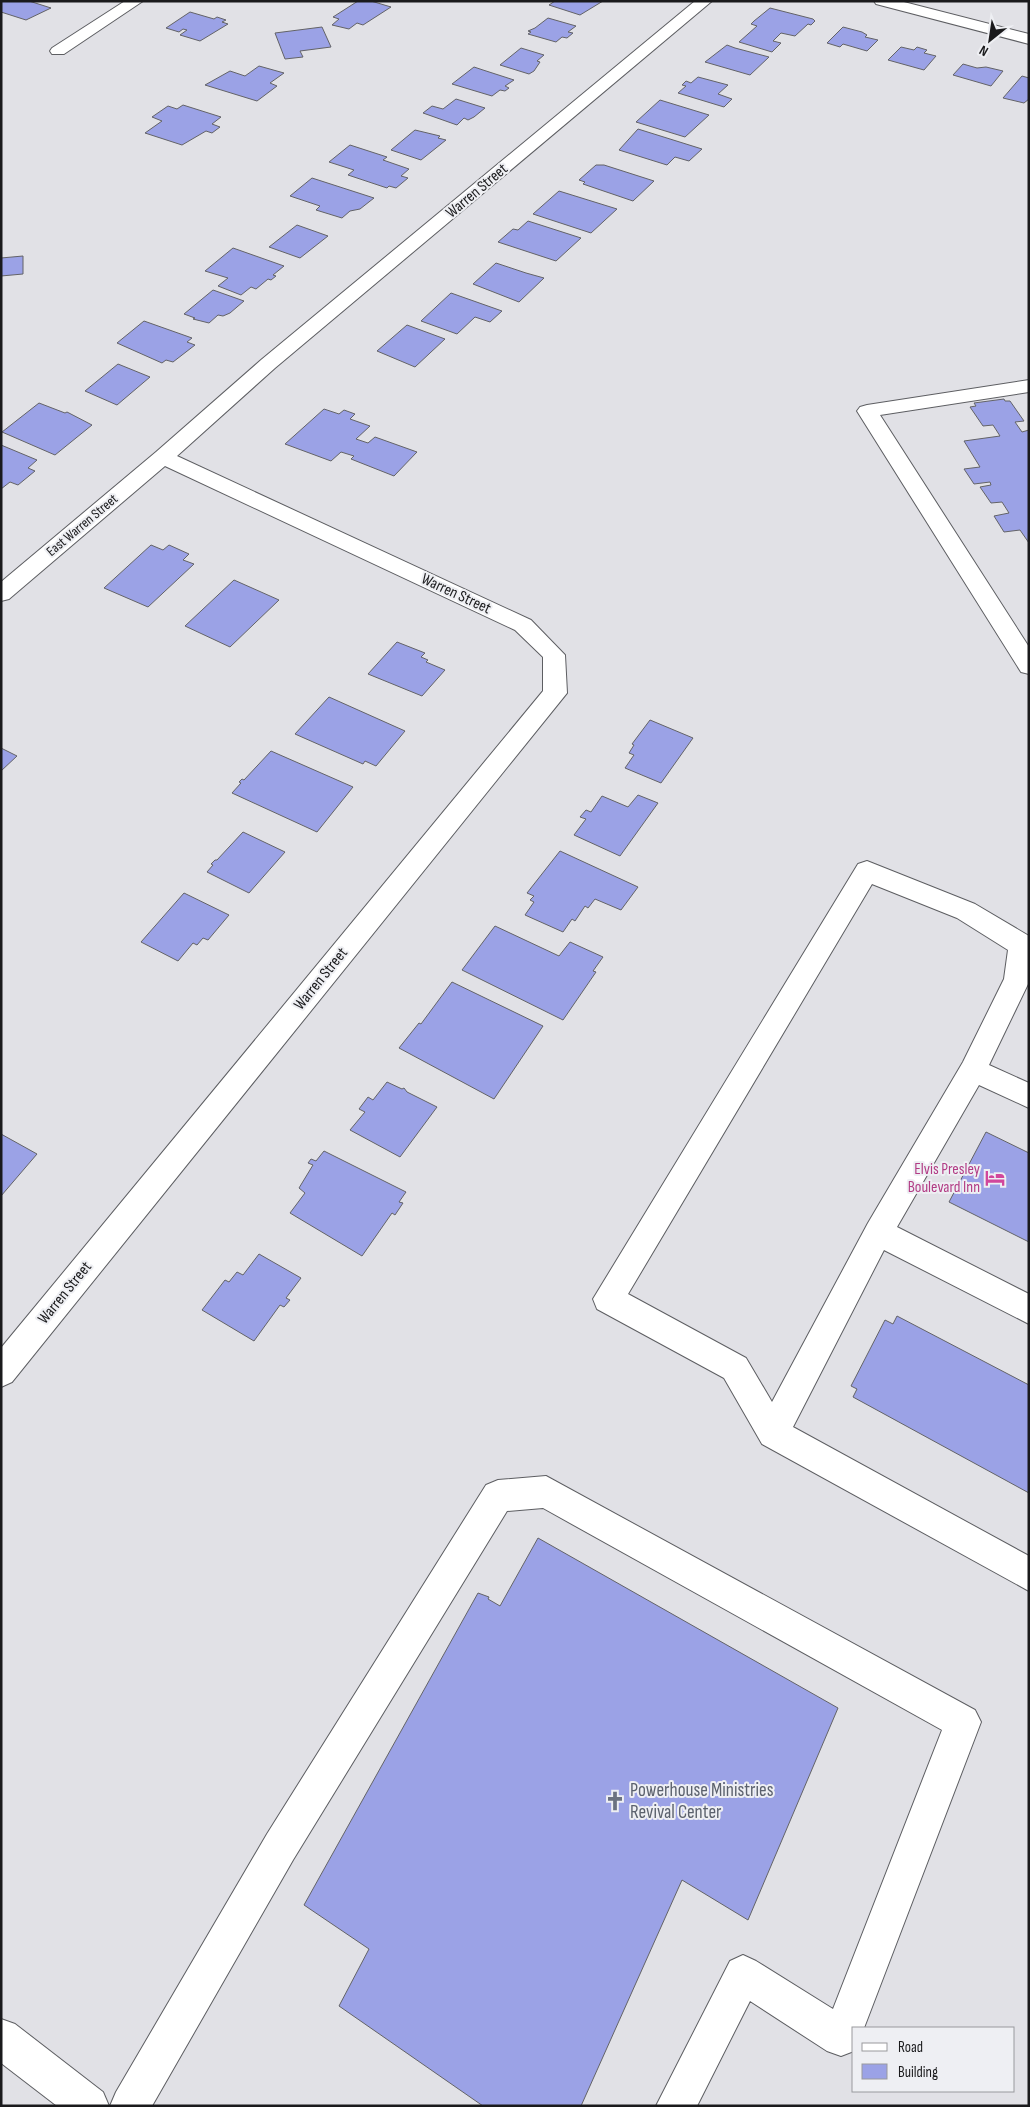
<svg xmlns="http://www.w3.org/2000/svg" width="1030" height="2107" viewBox="0 0 1030 2107" font-family="'Sofia Sans Condensed',sans-serif">
<style>
.building{fill:#9ba2e6;stroke:#636367}
.lines{fill:none;stroke-linecap:round;stroke-linejoin:round}
.minor-casing{stroke:#5d5e62;stroke-width:2}
.major-casing{stroke:#5d5e62;stroke-width:2}
.minor{fill:#fff;fill-rule:evenodd}
.major{fill:#fff;fill-rule:evenodd}
.labels{text-anchor:middle;dominant-baseline:central;stroke-width:4;stroke-linejoin:round;paint-order:stroke}
.far-street-label{font-size:14px;fill:#1a1a1c;stroke:#eeeff3}
.street-label{font-size:16px;fill:#1a1a1c;stroke:#eeeff3}
.hotel-label{font-size:16px;fill:#b23c85;stroke:#eeeff3;text-anchor:end}
.near-worship-label{font-size:19px;fill:#5b616d;stroke:#eeeff3;text-anchor:start}
</style>
<rect width="100%" height="100%" fill="#e1e1e6"/>
<path class="building" d="M1,1H29L51,8L26,20L1,12Z
M358,1H371L391,7L363,25L357,23L349,29L332,25L339,19L333,17Z
M555,1H603L580,15L549,5Z
M770,8L813,19L815,21L811,25L808,24L795,36L781,33L773,41L781,43L772,52L739,42L757,26L751,24L754,21Z
M190,12L214,19L217,17L226,20L222,22L228,24L200,41L180,35L187,30L183,29L179,32L166,28Z
M548,18L576,26L568,32L573,33L567,38L562,37L556,42L528,34L531,32L528,31L535,28Z
M322,27L331,47L300,51L303,57L285,59L275,33Z
M843,27L862,32L867,35L865,37L878,40L867,51L843,44L840,47L827,43Z
M727,45L735,48L769,57L750,75L705,62Z
M901,47L914,50L917,47L927,50L924,53L936,56L924,70L888,60Z
M521,48L544,55L537,61L540,62L534,71L529,74L500,65Z
M963,64L977,68L986,67L1003,71L991,86L953,75Z
M259,66L284,73L270,83L277,86L257,101L205,85L230,71L245,76Z
M474,67L483,70L514,80L505,86L509,88L505,91L500,90L492,96L452,84Z
M1022,76L1029,78V99L1024,103L1003,98Z
M698,77L728,85L718,94L732,99L724,107L678,93L686,86L682,85L686,81L691,83Z
M456,99L485,108L474,117L468,120L464,118L457,125L423,113L432,106L443,109Z
M660,100L709,115L685,137L636,122Z
M183,105L221,117L212,124L220,127L212,133L206,131L182,145L145,133L162,121L152,117L168,106L177,109Z
M638,129L702,149L689,161L675,157L667,165L619,150Z
M415,130L440,136L438,138L446,140L421,160L391,150Z
M350,145L387,157L383,160L409,169L401,176L408,178L396,188L389,186L387,188L348,175L354,170L329,162Z
M596,165H604L654,181L633,201L583,184L585,182L579,180Z
M312,178L374,198L360,209L350,211L342,218L316,210L320,206L290,196Z
M559,191L617,209L591,233L533,214Z
M528,221L581,238L556,261L498,242L513,229L518,230Z
M297,225L328,236L300,258L269,247Z
M233,248L284,266L273,275L276,276L271,280L268,279L256,289L251,287L241,295L218,286L228,278L205,271Z
M23,256V274L1,276V258Z
M496,263L526,273L544,278L519,302L473,284Z
M213,290L244,301L230,313L223,316L218,315L209,323L193,319L195,318L184,314Z
M451,293L502,311L490,322L475,317L457,334L421,321Z
M144,321L192,338L187,342L195,345L173,362L166,360L162,363L117,343Z
M407,325L445,339L415,367L377,351Z
M118,364L150,377L117,405L85,391Z
M1004,399L1005,401H1010L1024,421L1015,422L1022,432L1029,430V543L1020,530L1004,532L994,516L1009,513L1002,502L991,503L980,487L991,485L990,482L974,484L964,469L980,467L964,441L1000,436L993,425L983,426L970,407L976,406L974,403Z
M39,403L65,413L67,412L92,425L55,455L2,432Z
M324,409L339,414L344,410L355,414L350,419L370,426L356,439L368,443L375,437L417,452L394,476L351,459L354,456L341,452L331,461L285,444Z
M1,445L37,460L28,468L35,471L18,485L10,482L1,489Z
M151,545L163,550L169,545L189,554L183,560L194,564L148,607L104,588Z
M234,580L279,600L230,647L185,626Z
M397,642L425,653L421,657L428,660L426,662L445,670L422,696L368,674Z
M329,697L405,731L376,766L365,761L363,764L295,734Z
M650,720L693,738L661,783L625,768L634,755L629,753L634,745L632,744Z
M1,748L17,756L1,771Z
M271,751L353,787L317,832L232,793L241,783L239,782L242,779L244,780Z
M638,795L658,803L620,856L574,835L586,819L580,817L586,810L591,812L602,796L628,807Z
M243,832L285,852L249,893L207,872L213,865L211,864L215,860H217Z
M560,851L638,887L621,910L595,899L588,908L585,906L575,921L572,919L563,932L525,915L534,902L530,900L534,896L527,893Z
M184,893L229,915L208,940L203,938L197,945L193,943L178,961L141,942Z
M495,926L559,956L570,942L603,957L593,971L596,972L563,1020L462,970Z
M452,982L543,1026L494,1099L399,1048L419,1023L421,1024Z
M387,1082L402,1089L404,1088L407,1092L437,1107L400,1157L350,1130L365,1112L359,1109L368,1097L373,1100Z
M986,1132L1029,1153V1242L949,1202Z
M1,1134L37,1154L1,1196Z
M324,1151L406,1192L399,1202L403,1203L395,1215L392,1213L362,1256L290,1213L305,1193L299,1188L313,1165L308,1163L311,1159L316,1161Z
M259,1254L301,1278L286,1298L290,1300L284,1307L280,1305L254,1341L202,1310L225,1280L229,1282L237,1272L243,1275Z
M897,1316L1029,1385V1493L853,1397L857,1389L851,1386L885,1320L893,1324Z
M538,1538L838,1708L748,1920L682,1880L581,2106H483L339,2006L369,1949L304,1905L478,1593L489,1597L488,1599L500,1606Z"/>
<g class="lines">
<defs>
<path id="minor" d="M125,1H143L64,54H52L50,51L52,48Z
M695,1H712L275,368L177,456L531,620L565,655L567,693L12,1382L1,1387V1348L543,691V657L515,630L165,466L9,599L1,601V582L156,452L261,360Z
M874,1H900L1029,34V44L876,4Z
M1029,380V392L880,415L1029,647V674L1021,672L857,411L860,407L867,405Z
M867,861L975,904L1029,936V982L989,1065L1029,1083V1108L979,1085L897,1227L1029,1294V1324L884,1250L793,1427L1029,1556V1591L762,1444L724,1378L597,1309L593,1299L858,864ZM872,884L957,918L1008,950L1004,979L963,1062L868,1223L772,1402L746,1358L628,1294Z
M546,1476L975,1710L981,1722L864,2028H854V2051L841,2056L827,2051L750,2001L697,2106H656L730,1961L743,1955L756,1961L833,2009L942,1730L543,1508L507,1511L293,1860L152,2106H110L116,2092L267,1834L486,1485L498,1480Z"/>
<path id="major" d="M1,2019L15,2024L103,2092L109,2106H57L1,2063Z"/>
</defs>
<use href="#minor" class="minor-casing"/>
<use href="#major" class="major-casing"/>
<use href="#minor" class="minor"/>
<use href="#major" class="major"/>
</g>
<defs>
<symbol id="hotel-bare" viewBox="-9 -9 18 18"><path d="M-6-4.5h1.5V1H6V5H4.5V3h-9V5H-6ZM-4 0a1.8 1.8 0 1 1 3.6 0ZM.5 0V-2.5h3Q6-2.5 6 0Z" fill="#d1479c" stroke="#eeeff3" stroke-width="2.5" paint-order="stroke"/></symbol>
<symbol id="church-bare" viewBox="-9 -9 18 18"><path d="M-1.2-6h2.4v3.5h3.3v2.4h-3.3V6h-2.4V-.1h-3.3v-2.4h3.3Z" fill="#6b7280" stroke="#eeeff3" stroke-width="2.5" paint-order="stroke"/></symbol>
</defs>
<g fill-rule="evenodd">
<use href="#hotel-bare" x="981" y="1164" width="28" height="28"/>
<use href="#church-bare" x="601" y="1787" width="28" height="28"/>
</g>
<g class="labels">
<g class="far-street-label">
<text transform="translate(82 525) rotate(-40)">East Warren Street</text>
</g>
<g class="street-label">
<text transform="translate(477 191) rotate(-40)">Warren Street</text>
<text transform="translate(456 594) rotate(25)">Warren Street</text>
<text transform="translate(321 979) rotate(-51)">Warren Street</text>
<text transform="translate(65 1293) rotate(-51)">Warren Street</text>
</g>
<g class="hotel-label">
<text x="980" y="1169">Elvis Presley<tspan x="980" dy="18">Boulevard Inn</tspan></text>
</g>
<g class="near-worship-label">
<text x="630" y="1790">Powerhouse Ministries<tspan x="630" dy="22">Revival Center</tspan></text>
</g>
</g>
<rect width="1030" height="2107" fill="none" stroke="#1a1a1c" stroke-width="5"/>
<rect x="852" y="2027" width="162" height="65" fill="#eeeff3" stroke="#999a9d"/>
<rect x="862" y="2043" width="25" height="8" fill="#ffffff" stroke="#999a9d"/>
<text x="898" y="2052" font-size="15" fill="#1a1a1c">Road</text>
<rect x="862" y="2064" width="25" height="15" fill="#9ba2e6" stroke="#999a9d"/>
<text x="898" y="2077" font-size="15" fill="#1a1a1c">Building</text>
<g transform="translate(990 40) rotate(210)" stroke="#eeeff3" stroke-width="4" paint-order="stroke">
<path d="M0-4L9 19L0 12L-9 19Z" fill="#1a1a1c"/>
<text y="-8" font-size="14" font-weight="bold" text-anchor="middle" fill="#1a1a1c">N</text>
</g>
</svg>
